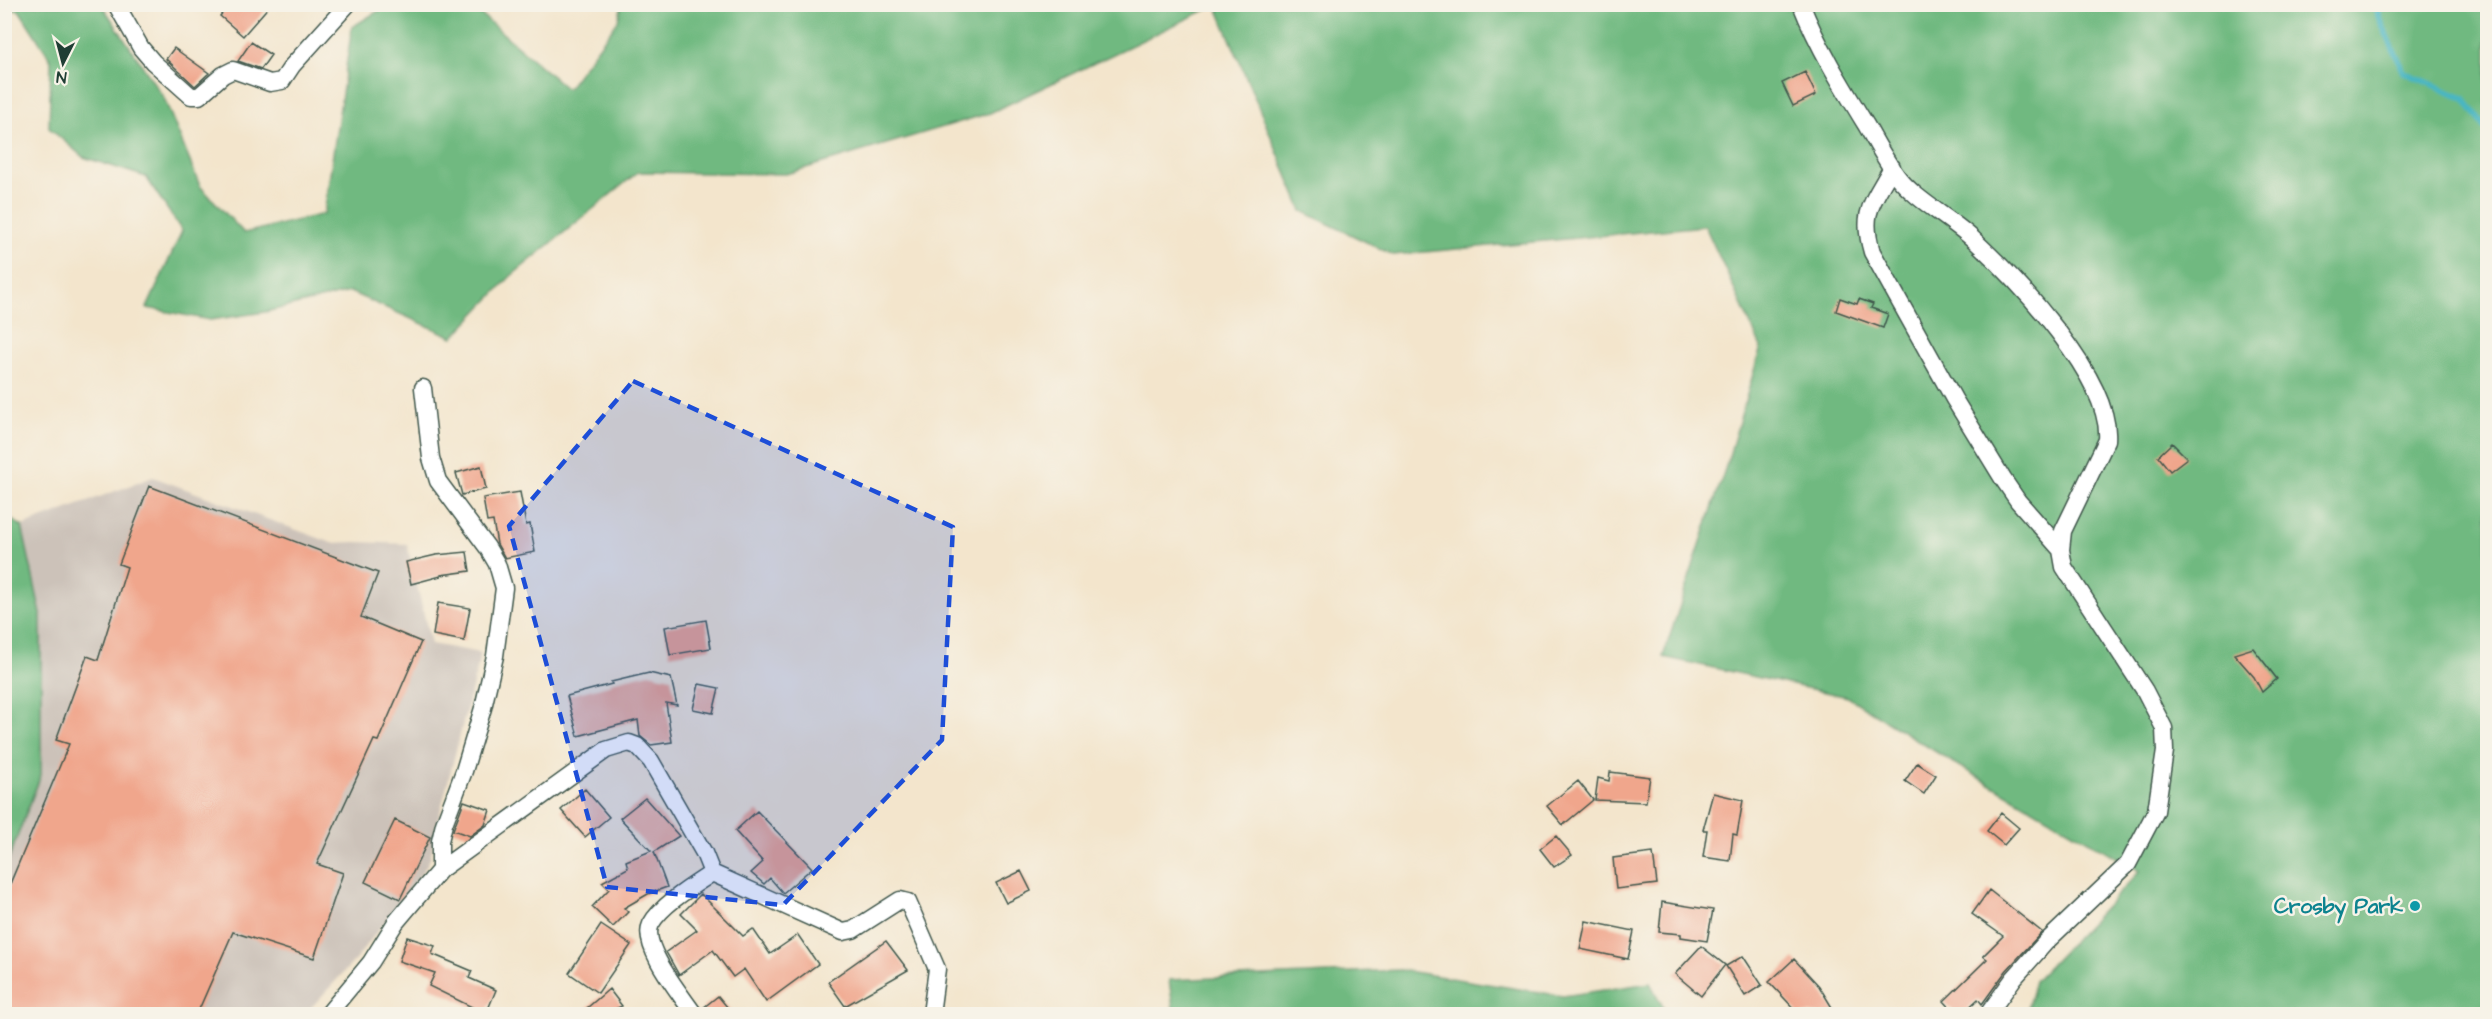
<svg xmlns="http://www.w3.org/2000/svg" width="2492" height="1019" viewBox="0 0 2492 1019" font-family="'Architects Daughter',sans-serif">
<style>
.industrial{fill:#ccc2b9}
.forest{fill:#6fb980;stroke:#477b5a;stroke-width:1.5}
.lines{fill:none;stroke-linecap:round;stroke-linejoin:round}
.stream{stroke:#48b6c2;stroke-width:6}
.building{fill:#f0a68c}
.minor-casing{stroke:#3f564b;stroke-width:19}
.minor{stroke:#fff;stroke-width:16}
.marked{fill:#1d4ed8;fill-opacity:0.2;stroke:#1d4ed8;stroke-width:4.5;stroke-dasharray:12 8;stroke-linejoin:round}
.culture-dot{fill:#0f9aa8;stroke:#f7f3e8;stroke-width:2}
.labels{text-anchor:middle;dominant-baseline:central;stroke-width:5;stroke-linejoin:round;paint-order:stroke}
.culture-label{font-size:21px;font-weight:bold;fill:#0d838f;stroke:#f7f3e8;text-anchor:end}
</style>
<rect width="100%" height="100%" fill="#f7f3e8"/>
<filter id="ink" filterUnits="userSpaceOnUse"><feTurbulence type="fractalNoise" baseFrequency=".0167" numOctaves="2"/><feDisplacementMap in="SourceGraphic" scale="12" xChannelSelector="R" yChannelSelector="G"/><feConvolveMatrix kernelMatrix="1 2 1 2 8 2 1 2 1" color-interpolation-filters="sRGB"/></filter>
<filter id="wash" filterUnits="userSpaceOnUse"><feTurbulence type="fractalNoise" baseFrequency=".008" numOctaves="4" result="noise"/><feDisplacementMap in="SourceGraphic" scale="24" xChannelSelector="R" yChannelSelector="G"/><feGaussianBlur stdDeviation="1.35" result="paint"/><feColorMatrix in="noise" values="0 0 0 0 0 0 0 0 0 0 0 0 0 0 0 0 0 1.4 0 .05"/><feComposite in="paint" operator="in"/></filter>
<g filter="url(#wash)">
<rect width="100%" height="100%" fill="#f3e5cc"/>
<path class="industrial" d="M153,477L332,543L356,542L407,544L431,644L481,653L436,828L430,859L422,873L356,959L305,1014H5L4,868L41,775V614L22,526Z"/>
<path class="forest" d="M622,4L2487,5V1014H2026L2035,981L2140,871L1957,765L1848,697L1663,657L1727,463L1761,347L1705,226L1393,255L1302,211L1216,5L990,113L786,174L638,172L511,276L453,337L350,292L265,312L210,320L147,308L182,231L146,177L83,157L49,128L51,60L19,10H5V5H102L164,98L200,186L244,233L324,214L352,27L388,5H470L567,89L618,21Z
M5,516L22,526L41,614V775L5,868Z
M1400,970L1563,996L1650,983L1667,1014H1174L1169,980Z"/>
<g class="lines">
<path class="stream" d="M2377,4L2378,16L2404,72L2465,99L2488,132"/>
</g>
<g id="blocks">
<path class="building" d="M230,4H271L243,36L220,16Z
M251,42L271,55L261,69L238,61Z
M174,48L209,73L195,86L166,59Z
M1805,72L1816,95L1793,106L1782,83Z
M1840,298L1857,304L1859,299L1873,304L1871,308L1888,314L1883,328L1836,311Z
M2172,443L2187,458L2170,471L2158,456Z
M481,466L486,489L462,495L456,473Z
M149,486L378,573L361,617L421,642L378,741L374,740L317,864L343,873L314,958L233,932L197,1014H4V898L69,744L56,740L87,656L98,660L127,567L119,564Z
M520,492L526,525L530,524L535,552L505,558L497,544L493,521L487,522L483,498Z
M467,552L470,571L441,575V576L411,584L406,562L436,555Z
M438,603L470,608L464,641L433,635Z
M706,620L711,648L670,655L665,627Z
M2253,648L2277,679L2262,692L2254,677L2234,654Z
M649,673L671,678L677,705L666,703L672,742L651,745L640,736L638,720L578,736L567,696L612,684L611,682Z
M699,684L719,688L713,713L693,709Z
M1917,763L1936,775L1924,794L1905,781Z
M1610,772L1650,777L1646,802L1595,800L1598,778L1609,781Z
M1578,781L1593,800L1563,825L1547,806Z
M585,789L609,817L585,837L561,810Z
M1713,793L1743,800L1737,835L1733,834L1730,861L1703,857L1707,830H1703Z
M645,798L679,836L654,852L667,887L648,894L624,908L628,912L613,927L592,907L609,889L602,882L628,868L626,861L651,851L620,818Z
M464,801L490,810L485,825L470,836L453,830Z
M757,811L812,868L783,893L770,878L764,884L751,873L763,862L735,831Z
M2001,813L2019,828L2004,845L1987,831Z
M395,820L430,837L400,899L365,882Z
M1556,836L1572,855L1554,867L1540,849Z
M1653,853L1657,884L1616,889L1613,858Z
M1021,871L1031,891L1006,903L996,883Z
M1989,890L2042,932L2006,971L1982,1004L1978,999L1962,1014H1956L1944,1001L1987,959L1983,956L2003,936L1972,914Z
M701,894L743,936L753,929L770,954L798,935L818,964L766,1002L744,969L733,977L713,950L679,975L666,952L697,930L681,914Z
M1662,902L1713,910L1707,941L1681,937V934L1659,932Z
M1586,921L1634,931L1628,959L1580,949Z
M601,925L631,945L598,993L569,973Z
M407,937L435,946L432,954L472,971L469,978L496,990L486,1014L429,986L435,973L399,961Z
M886,941L908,970L845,1006L828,982Z
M1701,946L1725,965L1701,996L1675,974Z
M1743,956L1762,985L1745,996L1726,966Z
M1794,959L1819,986L1836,1014H1799L1769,982Z
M609,989L622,1006L615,1009L618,1014H580Z
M718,996L733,1014H704L703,1008Z"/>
</g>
</g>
<g filter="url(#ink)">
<use href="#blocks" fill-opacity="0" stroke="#3f564b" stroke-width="1.5"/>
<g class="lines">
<defs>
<path id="minor" d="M116,4L141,48L153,62L191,96H199L223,75L233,70L270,83L282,81L292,66L348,4
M1801,4C1818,47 1842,86 1866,125C1876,142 1885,160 1897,176C1914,199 1952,219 1974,240C2017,280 2112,379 2107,440L2063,531L2061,550L2064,567L2145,691L2164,728L2165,751L2156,811L2128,864L2046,942L2014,978L1988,1014
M1892,167C1873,203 1860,211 1872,252L1954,399L2003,479L2018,501L2061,550
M423,388L431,458L438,481L487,547L497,564L504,588L495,656L483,708L464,771L444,824L440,841V870
M328,1014L371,962L396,922L440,870L606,750L629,743L637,746L651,761L704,853L712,873L843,932L853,930L900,900L908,902L937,969L931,1014
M694,1014C682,996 640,946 651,924C661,905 694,885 712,873"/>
</defs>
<use href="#minor" class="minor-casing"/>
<use href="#minor" class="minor"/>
</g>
</g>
<path class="marked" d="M633,381L953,527L942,740L783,905L607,887L509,526Z"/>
<circle class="culture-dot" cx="2415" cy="906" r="6"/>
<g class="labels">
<g class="culture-label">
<text x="2403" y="906">Crosby Park</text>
</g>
</g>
<rect width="2492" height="1019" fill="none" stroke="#f7f3e8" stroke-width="24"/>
<g transform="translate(63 63) rotate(186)" stroke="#f7f3e8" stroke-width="4.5" paint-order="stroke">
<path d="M0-4.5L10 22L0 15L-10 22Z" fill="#1f3d34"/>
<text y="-9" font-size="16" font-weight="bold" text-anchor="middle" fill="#1f3d34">N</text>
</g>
</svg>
